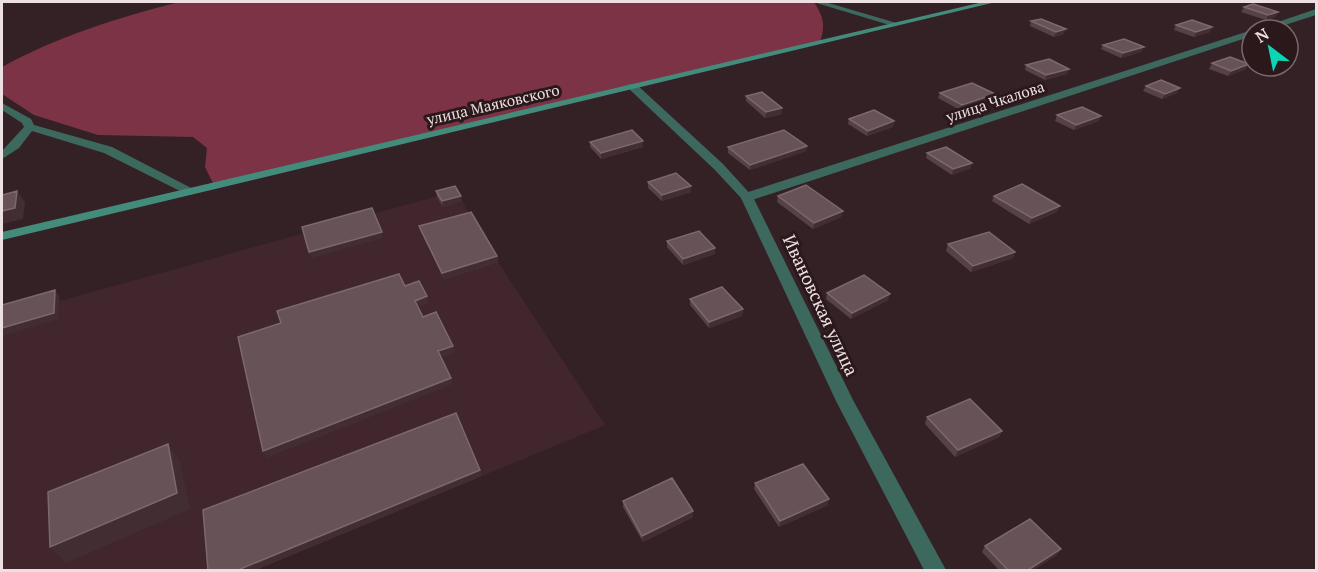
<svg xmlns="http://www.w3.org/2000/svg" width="1318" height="572" viewBox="0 0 1318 572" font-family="'PT Serif',serif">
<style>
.built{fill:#41272d}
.green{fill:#7c3346}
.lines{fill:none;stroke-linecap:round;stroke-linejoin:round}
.lane{fill:#3d685d;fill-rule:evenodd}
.street{fill:#3d685d;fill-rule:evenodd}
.secondary{fill:#438c7b;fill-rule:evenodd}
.wall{fill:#564246}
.shaded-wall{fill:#422e32}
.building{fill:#675357;stroke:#7c696c;stroke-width:1.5}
.labels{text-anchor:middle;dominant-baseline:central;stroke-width:6;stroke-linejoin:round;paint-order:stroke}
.far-street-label{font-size:15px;fill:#ede0e2;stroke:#2a181b}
.street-label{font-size:18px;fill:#ede0e2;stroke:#2a181b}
</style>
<rect width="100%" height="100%" fill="#342125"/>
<path class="built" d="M456,191L498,262L605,425L256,570H2V313L59,296L60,301Z"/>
<path class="green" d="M180,2H814C823,16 826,25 820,42L214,185L205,167L207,148L193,137L98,135L34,115L2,94V67C56,37 119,17 180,2Z"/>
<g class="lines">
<path class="lane" d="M1316,9V15L1269,30H1255Z
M1252,30V36L752,200H742L741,197L742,194Z
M2,103L31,119L34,125L112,147L197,191L191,195L186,194L104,153L32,131L19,148L2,159V151L24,127L22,123L2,110Z"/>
<path class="street" d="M813,2H825L900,24L893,26Z
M628,84H636L723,164L753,197L853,400L946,570H924L836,401L741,198L715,170L628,88Z"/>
<path class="secondary" d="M983,2H996L2,240V232Z"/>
</g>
<path class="wall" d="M1244,7L1278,12L1275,17L1266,20L1241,12Z
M1031,21L1064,34L1054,37L1030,26Z
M1176,25L1210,32L1194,37L1174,30Z
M1103,45L1144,47L1141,52L1121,58L1101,49Z
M1212,63L1246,69L1228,76L1209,69Z
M1026,65L1069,69L1067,74L1045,80L1025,70Z
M1146,86L1177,93L1162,99L1143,91Z
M940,93L995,94L993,100L960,110L938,98Z
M746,96L782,108V114L765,118L746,101Z
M1057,115L1099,121L1074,130L1055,121Z
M849,119L894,121L893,127L867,136L848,124Z
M590,142L643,147L601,159L590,147Z
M807,146L806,151L750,170L728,153V147Z
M927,153L971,168L952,175L926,158Z
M648,182L691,186V192L662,201L648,188Z
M436,191L462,201L443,207L437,197Z
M778,196L843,211L841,217L813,229L777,202Z
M994,196L1057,212L1029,224L992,201Z
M419,226L497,256L498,262L444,279L421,232Z
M667,241L715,248V254L683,265L667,247Z
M948,244L1015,252L1013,258L971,272L946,251Z
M827,293L888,300L851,319L826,299Z
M690,299L743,309L742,316L709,328L690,305Z
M927,417L1002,431L999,437L955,457L925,424Z
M755,483L828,505L779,527L754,489Z
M623,501L693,511V517L643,542L623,507Z
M985,546L1057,555L1033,570H999L982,552Z"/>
<path class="shaded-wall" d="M1278,12L1275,17L1266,20L1268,15Z
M1212,27L1210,32L1194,37L1196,32Z
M1066,29L1064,34L1054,37L1056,32Z
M1144,47L1141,52L1121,58L1123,53Z
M1249,64L1246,69L1228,76L1231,71Z
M1069,69L1067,74L1045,80L1046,75Z
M1180,88L1177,93L1162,99L1165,94Z
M995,94L993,100L960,110L962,105Z
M782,108V114L765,118L766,112Z
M1101,116L1099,121L1074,130L1076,125Z
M894,121L893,127L867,136L868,131Z
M643,141V147L601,159V153Z
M807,146L806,151L750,170V165Z
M972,163L971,168L952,175L953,169Z
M691,186V192L662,201V195Z
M17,191L25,202L23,219L2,224V211Z
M461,196L462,201L443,207L442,201Z
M1060,206L1057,212L1029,224L1032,218Z
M843,211L841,217L813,229L814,223Z
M382,232L383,238L312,258L309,252Z
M715,248V254L683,265V259Z
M1015,252L1013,258L971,272L973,266Z
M497,256L498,262L444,279L442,273Z
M55,290L59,296L58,319L2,336V328Z
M890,294L888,300L851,319L852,313Z
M427,296L428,303L417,307L415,301Z
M743,309L742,316L709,328V322Z
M453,346L455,352L440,358L438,351Z
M451,378L453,384L266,458L263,451Z
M1002,431L999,437L955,457L958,450Z
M168,444L180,461L190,509L66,563L50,547Z
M480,470L482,476L256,570H238Z
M829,499L828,505L779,527L780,521Z
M693,511V517L643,542L642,536Z
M1061,549L1057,555L1033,570H1028Z"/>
<path class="building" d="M1253,4L1278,12L1268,15L1244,7Z
M1041,19L1066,29L1056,32L1031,21Z
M1192,20L1212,27L1196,32L1176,25Z
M1124,39L1144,47L1123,53L1103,45Z
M1230,57L1249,64L1231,71L1212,63Z
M1049,59L1069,69L1046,75L1026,65Z
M1161,80L1180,88L1165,94L1146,86Z
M972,83L995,94L962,105L940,93Z
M762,92L782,108L766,112L746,96Z
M1082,107L1101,116L1076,125L1057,115Z
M874,110L894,121L868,131L849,119Z
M632,130L643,141L601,153L590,142Z
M784,130L807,146L750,165L728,147Z
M946,147L972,163L953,169L927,153Z
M676,173L691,186L662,195L648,182Z
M1022,184L1060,206L1032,218L994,196Z
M806,185L843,211L814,223L778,196Z
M455,186L461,196L442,201L436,191Z
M17,191L15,208L2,211V195Z
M372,208L382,232L309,252L302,227Z
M471,212L497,256L442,273L419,226Z
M699,231L715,248L683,259L667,241Z
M989,232L1015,252L973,266L948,244Z
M399,274L405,286L419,281L427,296L415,301L423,317L436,312L453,346L438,351L451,378L263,451L238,337L281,323L277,311Z
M864,275L890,294L852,313L827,293Z
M722,287L743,309L709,322L690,299Z
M55,290L54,313L2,328V305Z
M970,399L1002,431L958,450L927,417Z
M456,413L480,470L238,570H208L203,510Z
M168,444L177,493L50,547L48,492Z
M803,464L829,499L780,521L755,483Z
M672,478L693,511L642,536L623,501Z
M1030,519L1061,549L1028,570H1008L985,546Z"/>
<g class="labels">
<g class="far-street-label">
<text transform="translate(995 101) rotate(-18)">улица Чкалова</text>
<text transform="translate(493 104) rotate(-13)">улица Маяковского</text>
</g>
<g class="street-label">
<text transform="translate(821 305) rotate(65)">Ивановская улица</text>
</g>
</g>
<rect width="1318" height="572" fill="none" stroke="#ede0e2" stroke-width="6"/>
<g transform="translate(1270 48) rotate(328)"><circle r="28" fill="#2a181b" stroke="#78686b" stroke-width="1.5"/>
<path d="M0-4.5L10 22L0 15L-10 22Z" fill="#0cd5b5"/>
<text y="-9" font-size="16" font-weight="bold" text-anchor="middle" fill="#ede0e2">N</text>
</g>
</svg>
